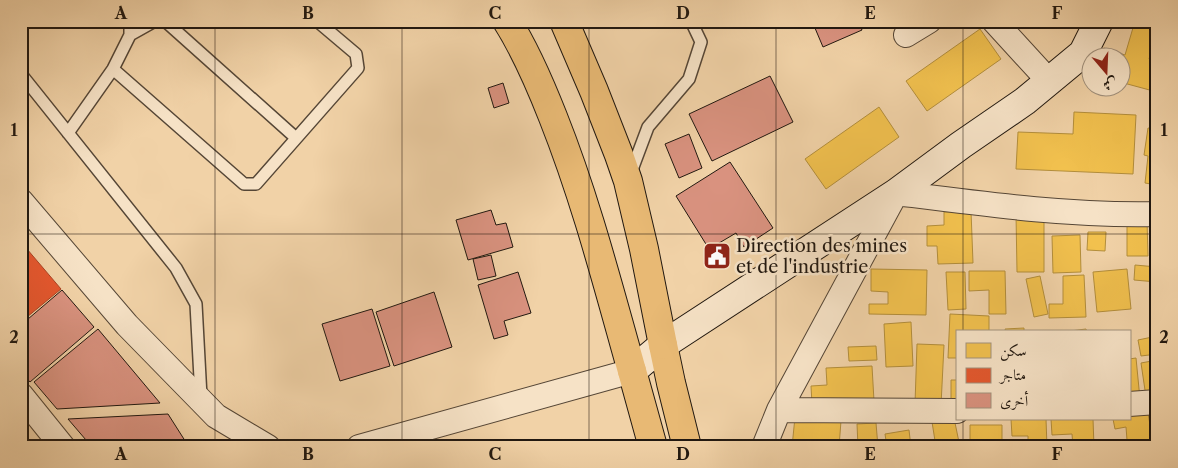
<svg xmlns="http://www.w3.org/2000/svg" width="1178" height="468" viewBox="0 0 1178 468" font-family="'Libre Caslon Text',Amiri,serif">
<style>
.homes{fill:#f2c14e;stroke:#b38e3b}
.shops{fill:#e4572e;stroke:#aa4425}
.building{fill:#d9927f;stroke:#211810}
.lines{fill:none;stroke-linecap:round;stroke-linejoin:round}
.lane-casing{stroke:#554636;stroke-width:14}
.street-casing{stroke:#554636;stroke-width:26}
.secondary-casing{stroke:#211810;stroke-width:30}
.primary-casing{stroke:#211810;stroke-width:30}
.highway-casing{stroke:#211810;stroke-width:30}
.lane{stroke:#f6e2c6;stroke-width:11}
.street{stroke:#f6e2c6;stroke-width:24}
.secondary{stroke:#f6e2c6;stroke-width:28}
.primary{stroke:#e8b974;stroke-width:28}
.highway{stroke:#e8b974;stroke-width:28}
.grid{fill:none;stroke:#211810;stroke-width:1;stroke-opacity:0.55}
.labels{text-anchor:middle;dominant-baseline:central;stroke-width:5;stroke-linejoin:round;paint-order:stroke}
.poi-label{font-size:18px;fill:#211810;stroke:#f6e2c6;text-anchor:start}
.neatline{fill:none;stroke:#211810;stroke-width:2}
.grid-label{font-size:16px;text-anchor:middle;font-weight:bold;fill:#211810}
</style>
<rect width="100%" height="100%" fill="#f1d2a7"/>
<filter id="stains"><feTurbulence type="fractalNoise" baseFrequency=".004" numOctaves="4"/><feColorMatrix values="0 0 0 0 .2 0 0 0 0 .09 0 0 0 0 .02 0 0 0 .5 -.17"/></filter>
<radialGradient id="worn" r=".72"><stop offset=".6" stop-color="#630" stop-opacity="0"/><stop offset="1" stop-color="#630" stop-opacity=".3"/></radialGradient>
<path class="homes" d="M1135,21H1145L1157,25V32L1149,59L1157,61V92L1120,82V58H1101L1104,48L1125,55Z
M980,29L1001,59L927,111L906,81Z
M1155,101H1157V128L1152,127Z
M879,107L899,137L826,189L805,159Z
M1074,112L1136,115L1133,174L1016,169L1018,132L1073,134Z
M1148,128L1157,129V185L1145,183L1148,156L1144,155Z
M971,211L973,263L938,264L937,246H927V226L944,225V212Z
M1016,214H1044V272H1017Z
M1127,220H1147L1148,256H1127Z
M1088,232H1106L1105,251L1087,250Z
M1157,233V260H1154Z
M1080,235L1081,272L1053,273L1052,236Z
M1135,265L1157,267V282L1134,280Z
M871,269L927,270L926,315L869,314V304H888V292L871,291Z
M1127,269L1131,309L1097,312L1093,272Z
M969,271H1005L1006,314H989V290L969,291Z
M946,272H965L966,309L948,310Z
M1084,275L1086,317L1049,318V304H1063V276Z
M1040,276L1048,314L1034,317L1026,279Z
M950,314L989,316V332H957V358H948Z
M911,322L913,366L886,367L884,324Z
M1024,328V332H1006L1005,329Z
M1086,329L1087,332H1062Z
M1157,336V354L1141,356L1138,340Z
M917,344L944,345L941,405L915,404Z
M876,346L877,360L849,361L848,347Z
M1136,358L1140,399L1129,400V359Z
M1157,360V396L1146,397L1141,363Z
M872,366L874,401L812,404L811,386L827,385L826,368Z
M951,380H957V407H951Z
M1147,408L1154,447H1111V443L1127,440L1126,427L1115,429L1113,419H1129V411Z
M795,417L841,421L839,447H792Z
M954,418L960,447H936L932,422Z
M1011,419H1046L1047,447H1028V436H1012Z
M1051,419H1093L1094,447H1073L1072,434L1052,435Z
M876,423L878,447H858L857,424Z
M970,425H1002V447H970Z
M909,430L911,447H887L885,434Z"/>
<path class="shops" d="M21,242L61,289L21,322Z"/>
<path class="building" d="M812,21H858L862,30L823,47Z
M770,76L793,122L712,161L689,114Z
M503,83L509,103L494,108L488,88Z
M689,134L702,168L679,178L665,144Z
M730,162L773,228L744,247L736,233L709,249L676,196Z
M491,210L496,225L506,223L513,247L468,260L456,220Z
M491,255L496,276L478,280L473,259Z
M518,272L531,313L504,321L508,335L494,339L478,285Z
M62,290L94,327L30,382L21,372V325Z
M434,292L452,347L394,366L376,312Z
M372,309L390,366L340,381L322,324Z
M98,329L160,403L57,409L34,382Z
M168,414L189,447H92L68,419Z"/>
<g class="lines">
<defs>
<path id="lane" d="M130,21V35
M165,21L296,138
M21,23L26,21
M113,69L244,184H256L358,68L356,54L317,21
M21,74L176,268L196,304L201,397
M68,133L113,69L130,35L155,21
M630,175L648,127L689,79L701,42L691,21"/>
<path id="street" d="M994,21L1049,81
M906,35L929,21
M21,201L127,325L216,416L268,447
M21,395L63,447
M1129,404L1157,402
M779,410L957,411
M359,447L632,371
M764,447L779,410L896,193C983,204 1070,216 1157,214"/>
<path id="secondary" d="M632,371L663,345L896,193L961,145L1025,101L1083,53L1099,21"/>
<path id="primary" d="M663,345L671,383L687,447
M632,371L653,447"/>
<path id="highway" d="M507,21C526,51 540,84 553,117C586,200 608,286 632,371
M564,21L594,91L619,155L628,181L644,249L663,345"/>
</defs>
<use href="#lane" class="lane-casing"/>
<use href="#street" class="street-casing"/>
<use href="#secondary" class="secondary-casing"/>
<use href="#primary" class="primary-casing"/>
<use href="#highway" class="highway-casing"/>
<use href="#lane" class="lane"/>
<use href="#street" class="street"/>
<use href="#secondary" class="secondary"/>
<use href="#primary" class="primary"/>
<use href="#highway" class="highway"/>
</g>
<path class="grid" d="M215,21V447M402,21V447M589,21V447M776,21V447M963,21V332M21,234H1157M963,419V447"/>
<defs>
<symbol id="civic-square" viewBox="-11 -11 22 22"><rect x="-9" y="-9" width="18" height="18" rx="4" fill="#8f2418" stroke="#f6e2c6"/><path d="M-.6-6.5H3V-4.5H.6V-3L4-1V1h2V6H-6V1h2V-1L-.6-3ZM-1.2 2.5V6h2.4V2.5Z" fill="#fff"/></symbol>
</defs>
<g fill-rule="evenodd">
<use href="#civic-square" x="701" y="240" width="32" height="32"/>
</g>
<g class="labels">
<g class="poi-label">
<text x="736" y="246">Direction des mines<tspan x="736" dy="21">et de l'industrie</tspan></text>
</g>
</g>
<rect width="1178" height="468" fill="none" stroke="#f1d2a7" stroke-width="55"/>
<rect x="956" y="330" width="175" height="90" fill="#f6e2c6" stroke="#a1917d"/>
<rect x="966" y="343" width="25" height="15" fill="#f2c14e" stroke="#a1917d"/>
<text x="1000" y="356" font-size="15" fill="#211810">سكن</text>
<rect x="966" y="368" width="25" height="15" fill="#e4572e" stroke="#a1917d"/>
<text x="1000" y="380" font-size="15" fill="#211810">متاجر</text>
<rect x="966" y="393" width="25" height="15" fill="#d9927f" stroke="#a1917d"/>
<text x="1000" y="406" font-size="15" fill="#211810">أخرى</text>
<g transform="translate(1106 72) rotate(161)"><circle r="24" fill="#f6e2c6" stroke="#a1917d"/>
<path d="M0-4L9 19L0 12L-9 19Z" fill="#8f2418"/>
<text y="-8" font-size="14" font-weight="bold" text-anchor="middle" fill="#211810">ش</text>
</g>
<rect x="28" y="28" width="1122" height="412" class="neatline"/>
<g class="grid-label">
<text x="121" y="19">A</text>
<text x="308" y="19">B</text>
<text x="495" y="19">C</text>
<text x="683" y="19">D</text>
<text x="870" y="19">E</text>
<text x="1057" y="19">F</text>
<text x="14" y="136">1</text>
<text x="1164" y="136">1</text>
<text x="14" y="343">2</text>
<text x="1164" y="343">2</text>
<text x="121" y="460">A</text>
<text x="308" y="460">B</text>
<text x="495" y="460">C</text>
<text x="683" y="460">D</text>
<text x="870" y="460">E</text>
<text x="1057" y="460">F</text>
</g>
<rect width="100%" height="100%" filter="url(#stains)"/>
<rect width="100%" height="100%" fill="url(#worn)"/>
</svg>
